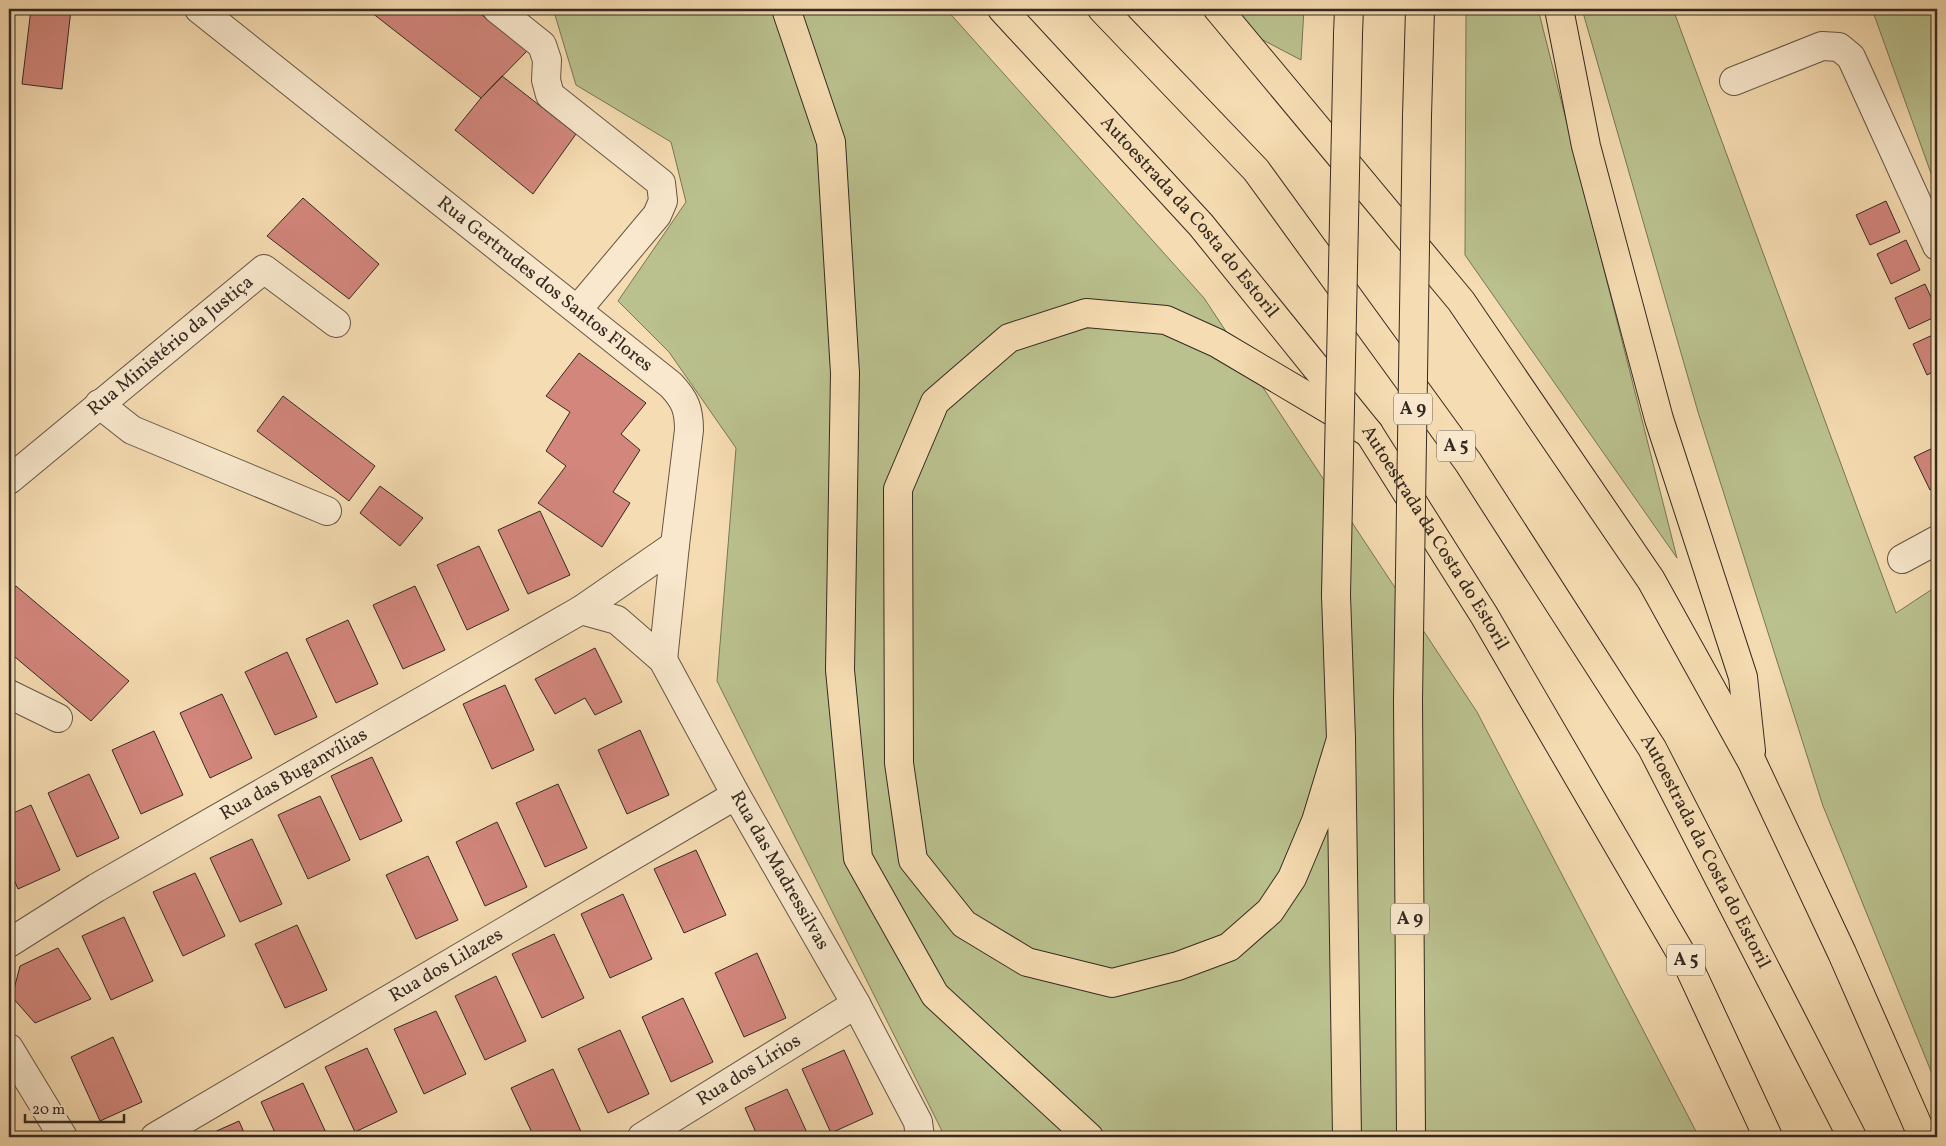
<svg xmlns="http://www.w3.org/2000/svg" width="1946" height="1146" viewBox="0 0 1946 1146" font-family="Vollkorn,serif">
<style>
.green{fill:#bac18e;stroke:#777658}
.building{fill:#d2867c;stroke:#342a22}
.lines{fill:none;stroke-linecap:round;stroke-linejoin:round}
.minor-casing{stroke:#645646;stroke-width:30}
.highway-casing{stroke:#342a22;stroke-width:30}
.minor{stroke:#f9e8cd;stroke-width:28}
.highway{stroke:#f6dcb2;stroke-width:28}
.highway-bridge-casing{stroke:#342a22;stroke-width:30;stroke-linecap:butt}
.highway-bridge{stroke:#f6dcb2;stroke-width:28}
.labels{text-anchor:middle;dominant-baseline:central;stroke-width:4.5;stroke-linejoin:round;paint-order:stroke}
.shield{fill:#f9e8cd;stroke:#6f6355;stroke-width:1}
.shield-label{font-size:18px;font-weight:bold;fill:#342a22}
.street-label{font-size:19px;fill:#342a22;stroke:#f9e8cd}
</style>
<rect width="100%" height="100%" fill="#f6dcb2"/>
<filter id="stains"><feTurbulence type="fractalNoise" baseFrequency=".004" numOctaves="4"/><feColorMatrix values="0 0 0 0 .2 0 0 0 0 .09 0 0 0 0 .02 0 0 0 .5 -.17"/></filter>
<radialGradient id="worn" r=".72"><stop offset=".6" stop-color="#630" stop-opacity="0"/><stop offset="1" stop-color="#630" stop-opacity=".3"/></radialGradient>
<path class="green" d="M547,9H946L1204,298L1477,712L1699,1137H945L717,681L736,448L669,352L618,301L686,202L671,142L576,85L555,15Z
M1204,9H1304L1301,60Z
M1466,9H1538L1677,558L1465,255Z
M1582,9H1673L1896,613L1937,586V1086L1823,806L1698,412Z
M1872,9H1937V190Z"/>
<path class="building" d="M31,9H71L62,89L22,84Z
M367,9H474L528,50L481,98Z
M502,76L576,134L533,194L455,130L481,98Z
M9,116H13L9,147Z
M303,198L379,264L349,299L267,236Z
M1886,201L1900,232L1870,245L1856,215Z
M1906,240L1920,270L1891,284L1877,254Z
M1925,284L1937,310V316L1909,329L1895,298Z
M1937,333V370L1927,375L1913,344Z
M579,353L646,403L621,434L640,450L613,492L630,503L602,547L538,503L566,466L546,451L570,412L546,396Z
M283,396L375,466L349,501L257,431Z
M1937,446V487L1930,490L1914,457Z
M380,486L423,518L400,546L360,513Z
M540,511L570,575L528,594L498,530Z
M479,546L509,610L467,630L437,565Z
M16,586L129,681L91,721L9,652V594Z
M415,586L445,650L403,669L373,605Z
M348,620L378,684L336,703L306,639Z
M595,648L622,702L595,715L585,698L555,714L535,679Z
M287,652L317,717L275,735L245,672Z
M505,685L534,750L492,769L463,704Z
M222,694L252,758L210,778L180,713Z
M640,730L669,795L627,814L598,750Z
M154,731L183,795L141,814L112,750Z
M372,757L402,821L360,840L331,776Z
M89,774L119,838L77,857L48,793Z
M558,784L587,848L545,867L516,803Z
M320,796L350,860L308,879L278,815Z
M31,805L60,870L18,889L9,868V815Z
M497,822L527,887L485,906L456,842Z
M252,839L282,904L240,922L210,858Z
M696,850L726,915L684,933L654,869Z
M428,856L458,920L416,939L386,875Z
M195,873L225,936L183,956L153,892Z
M623,894L652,959L610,978L581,914Z
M124,917L153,981L111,1000L82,936Z
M297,925L327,990L285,1008L255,944Z
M554,934L584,998L542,1018L512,954Z
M58,948L91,999L35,1023L12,997L20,966Z
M757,953L786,1018L744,1037L715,973Z
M496,976L526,1041L485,1060L455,996Z
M683,998L713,1062L671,1082L642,1017Z
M436,1011L466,1074L424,1094L394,1029Z
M620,1030L649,1094L608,1113L578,1049Z
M113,1037L142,1102L100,1121L71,1057Z
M367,1048L397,1112L355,1132L325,1067Z
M844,1050L873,1114L831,1133L802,1069Z
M553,1069L582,1134L574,1137H534L511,1088Z
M303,1083L328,1137H277L261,1102Z
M787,1089L809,1137H758L745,1108Z
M239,1121L246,1137H203Z"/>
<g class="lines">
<defs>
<g id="minor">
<path id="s1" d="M199,9L671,385C685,400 689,409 689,430L675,545L663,660"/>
<path d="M497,9L542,45L547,60L546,80L550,95L661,183L663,201L657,215L578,309"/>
<path d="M1734,81L1822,46L1839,47L1851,57L1937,246"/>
<path d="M99,404L132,430L327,511"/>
<path id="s2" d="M9,480L264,269L336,323"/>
<path d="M1902,559L1937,540"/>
<path d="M581,610L675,545"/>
<path d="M9,694L58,718"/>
<path id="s3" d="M9,943L96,888L581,610L617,620L663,660L736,795L856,1004L918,1122L920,1137"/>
<path d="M9,1048L63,1137"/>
<path id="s4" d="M155,1137L736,795"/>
<path id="s5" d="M642,1137L856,1004"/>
</g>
<g id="highway">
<path d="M786,9L831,142L845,373L840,670L858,858L935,995L1089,1137"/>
<path id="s6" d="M1002,9L1201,225L1369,433L1484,615L1689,967L1768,1137"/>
<path id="s7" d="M1102,9L1256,170L1468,462L1652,748L1852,1137"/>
<path d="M1218,9L1461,301L1651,580L1752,762L1842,953L1923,1137"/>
<path d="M1559,9L1586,146L1659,419L1743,677L1751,751"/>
<path d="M1348,34L1349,9"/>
<path d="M1417,116L1420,9"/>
<path d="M1336,595L1341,739L1347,1137"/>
<path d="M1408,701L1411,1137"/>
<path d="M1341,739L1316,821L1292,878L1270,911L1229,947L1178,966L1112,983L1027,962L964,924L913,860L899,763L898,489L935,402L1009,338L1086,313L1166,320L1217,343L1369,433"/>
</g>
</defs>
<use href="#minor" class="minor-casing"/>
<use href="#highway" class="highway-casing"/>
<use href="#minor" class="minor"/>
<use href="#highway" class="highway"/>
<defs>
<path id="highway-bridge" d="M1336,595L1348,34
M1408,701L1417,116"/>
</defs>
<use href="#highway-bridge" class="highway-bridge-casing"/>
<use href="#highway-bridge" class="highway-bridge"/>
</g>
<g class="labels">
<g class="shield">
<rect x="1394" y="393.5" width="38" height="31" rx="4"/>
<rect x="1437" y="430.5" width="38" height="31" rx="4"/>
<rect x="1391" y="903.5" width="38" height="31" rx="4"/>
<rect x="1667" y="944.5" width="38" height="31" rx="4"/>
</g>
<g class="shield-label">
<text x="1413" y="409">A 9</text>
<text x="1456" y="446">A 5</text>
<text x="1410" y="919">A 9</text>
<text x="1686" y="960">A 5</text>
</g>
<g class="street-label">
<text stroke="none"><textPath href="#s6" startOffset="280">Autoestrada da Costa do Estoril</textPath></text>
<text stroke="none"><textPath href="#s1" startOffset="442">Rua Gertrudes dos Santos Flores</textPath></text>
<text stroke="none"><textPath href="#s2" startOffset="210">Rua Ministério da Justiça</textPath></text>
<text stroke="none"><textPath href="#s6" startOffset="685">Autoestrada da Costa do Estoril</textPath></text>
<text stroke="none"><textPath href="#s3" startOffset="331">Rua das Buganvílias</textPath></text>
<text stroke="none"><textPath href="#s7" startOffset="1040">Autoestrada da Costa do Estoril</textPath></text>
<text stroke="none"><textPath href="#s3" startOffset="1001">Rua das Madressilvas</textPath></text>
<text stroke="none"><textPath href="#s4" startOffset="338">Rua dos Lilazes</textPath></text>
<text stroke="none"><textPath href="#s5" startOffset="126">Rua dos Lírios</textPath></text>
</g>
</g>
<rect width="1946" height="1146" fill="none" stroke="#f6dcb2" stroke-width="30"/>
<rect x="10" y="10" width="1926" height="1126" fill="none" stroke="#342a22" stroke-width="2.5"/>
<rect x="15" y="15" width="1916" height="1116" fill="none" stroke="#342a22"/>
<path d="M25 1114v8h99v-8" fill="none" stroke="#342a22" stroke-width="2.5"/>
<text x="32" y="1114" font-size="15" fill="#342a22" stroke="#f9e8cd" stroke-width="4" paint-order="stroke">20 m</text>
<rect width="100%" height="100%" filter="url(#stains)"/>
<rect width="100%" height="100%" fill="url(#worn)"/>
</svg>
